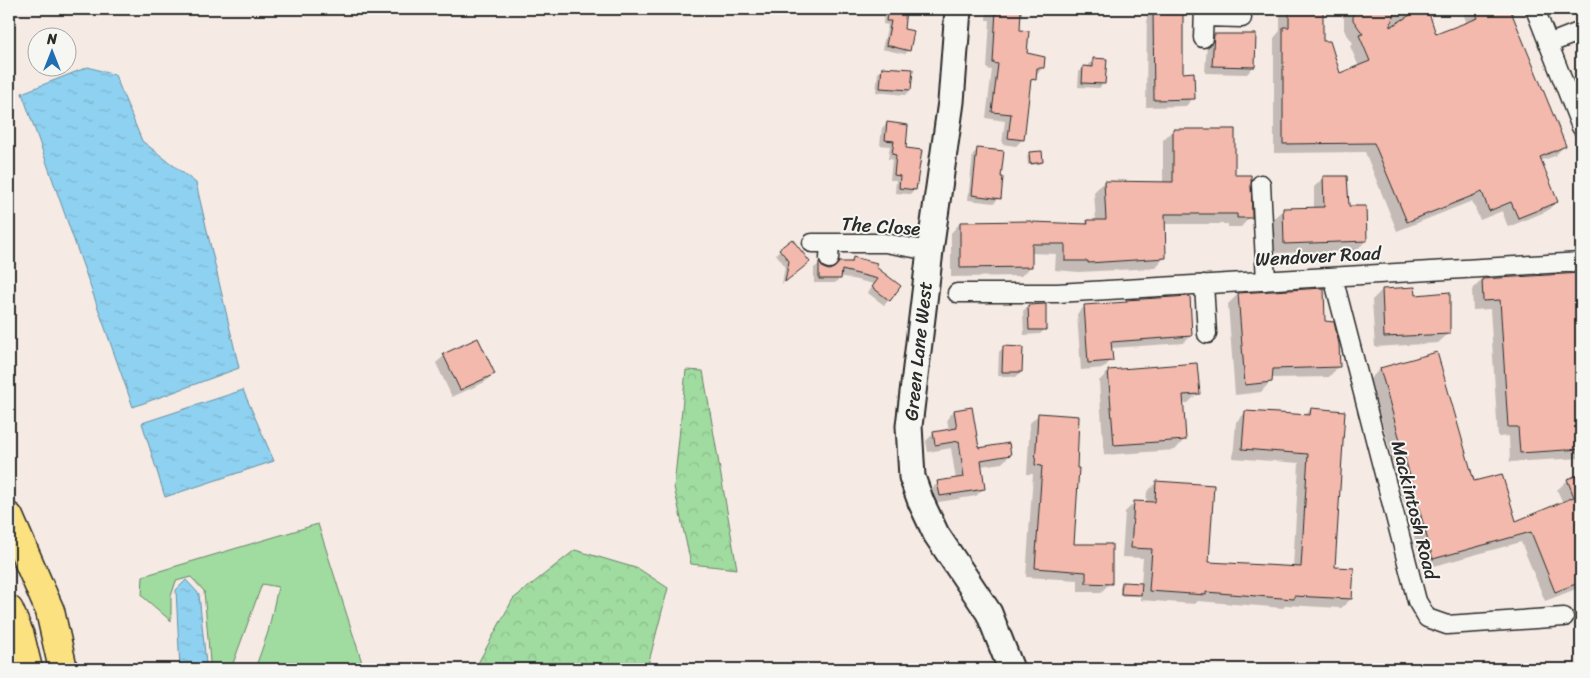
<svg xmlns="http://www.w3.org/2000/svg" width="1590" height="678" viewBox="0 0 1590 678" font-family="Sriracha,sans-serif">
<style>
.grass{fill:#a0dba0;stroke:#668366}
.forest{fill:url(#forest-crowns);stroke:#668366}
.water{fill:url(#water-ripples);stroke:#678fa1}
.shadow{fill:#0003}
.building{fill:#f3b9ac;stroke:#2b2b2b}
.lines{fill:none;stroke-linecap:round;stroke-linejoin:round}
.street-casing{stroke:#2b2b2b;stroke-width:21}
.secondary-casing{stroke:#2b2b2b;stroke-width:29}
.highway-casing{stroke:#2b2b2b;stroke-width:31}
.street{stroke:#f6f6f2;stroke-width:18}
.secondary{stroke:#f6f6f2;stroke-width:25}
.highway{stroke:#fbe180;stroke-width:28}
.labels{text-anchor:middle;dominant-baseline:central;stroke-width:4;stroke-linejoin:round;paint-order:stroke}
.street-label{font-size:19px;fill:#2b2b2b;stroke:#f6f6f2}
</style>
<defs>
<pattern id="forest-crowns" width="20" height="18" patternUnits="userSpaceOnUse" patternTransform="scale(1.25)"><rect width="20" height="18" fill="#a0dba0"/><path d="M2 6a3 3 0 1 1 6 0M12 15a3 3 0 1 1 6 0" fill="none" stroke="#8abc8a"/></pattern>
<pattern id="water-ripples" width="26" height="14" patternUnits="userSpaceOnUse" patternTransform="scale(1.25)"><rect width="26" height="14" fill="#8fd1f0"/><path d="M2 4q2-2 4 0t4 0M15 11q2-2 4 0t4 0" fill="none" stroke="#7cb4ce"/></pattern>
</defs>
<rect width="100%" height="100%" fill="#f5eae4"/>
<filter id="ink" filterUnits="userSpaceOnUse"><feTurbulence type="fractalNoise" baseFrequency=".02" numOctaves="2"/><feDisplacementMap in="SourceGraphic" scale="10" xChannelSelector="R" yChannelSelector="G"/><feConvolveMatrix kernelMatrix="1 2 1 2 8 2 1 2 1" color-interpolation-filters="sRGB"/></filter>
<g filter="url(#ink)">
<path class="grass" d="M318,524L364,669H255L268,632L278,587L262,584L231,669H208L210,662L204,591L191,577L176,581L171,596V621L142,596L143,576Z"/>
<path class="forest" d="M686,370L703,371L737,569L691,564L674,487Z
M575,550L639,569L668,588L647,669H476L477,665L513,599Z"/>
<path class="water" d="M88,67L115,75L142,141L196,183L239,368L133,407L22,93Z
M243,390L274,461L165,497L142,423Z
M186,580L199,594L206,664L204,669H180L176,590Z"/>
<path class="shadow" d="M888,9L905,10L902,30L909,50L905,54L882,49L888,25L883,24L884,13Z
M987,9H1020L1018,31L1026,54L1042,68L1029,85L1023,139L1016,146L1002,144L1005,121L986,118L992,70L987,69L990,20H986Z
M1147,9H1182V74L1193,98L1186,106L1146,107Z
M1280,9H1322V42L1339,75L1359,67L1350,46L1353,43L1344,30V18L1338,13V9H1420L1429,17L1435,36L1467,23L1461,9H1509L1564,146L1555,156L1540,161L1557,201L1547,211L1508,227L1502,211L1480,220L1472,201L1397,231L1365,152L1274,153V38L1280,31Z
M1214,35L1254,66L1247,74L1205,73L1207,43Z
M1094,59L1104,83L1099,88L1078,87L1079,72L1084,67L1088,68L1089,64Z
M883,68L910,90L905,95L876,92L878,73Z
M887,123L904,150L915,189L910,194L895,193L896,180H890L892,159H888L890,146L880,145L882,128Z
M1173,130L1234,176L1250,217L1241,227H1228V224H1164V258L1155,268L1079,272L1055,270L1056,254L1031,253V266L1021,276L951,277V233L960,223L1083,225L1088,221H1096L1094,192L1104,182L1163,183V140Z
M978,149L999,178V198L994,203L968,200L973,154Z
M1030,154L1042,162L1040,164L1028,165L1027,156Z
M1324,177L1347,208L1366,241L1355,251L1275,253L1273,219L1284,209L1314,208V187Z
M780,250L804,266L782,284L785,266L776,254Z
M853,259L874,268L889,300L884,305L868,293L874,284L840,276V278L835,283H814V268L819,264L822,269L829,271L848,263Z
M1581,274V458L1510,462L1509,436L1498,437L1490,309L1473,310L1472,290L1482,280Z
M1382,290L1415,296L1449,333L1438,343L1375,347L1372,300Z
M1238,294L1324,322L1339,366L1329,377L1271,378V381L1261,392L1235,395L1228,304Z
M1127,301L1191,335L1183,343L1111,348V360L1104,368L1081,370L1077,314L1085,306L1124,304Z
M1028,306L1045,329L1040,334L1024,335L1023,311Z
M1004,347L1021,372L1016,377L998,376L999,352Z
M1436,353L1473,483L1515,523L1563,503L1557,490L1568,480L1581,475V587L1545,601L1521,542L1423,569L1370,379L1380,369Z
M444,356L493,374L485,382L452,397L436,363Z
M1109,371L1198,393L1188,403L1182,404L1185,439L1175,450L1104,455L1099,381Z
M1311,409L1334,568L1351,599L1341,608L1286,605L1283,608L1198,601L1195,604L1140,600L1141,593L1138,596H1120V586L1122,583L1141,584L1143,558L1122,557L1125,512L1135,502L1146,503L1147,492L1157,482L1207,563L1293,568L1299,463L1233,458L1236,422L1246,412L1304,416Z
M954,411L977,449L1010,455L1002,463L981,466L984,488L976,496L932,503L930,490L938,483L956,480L951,448L928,452L926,441L934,433L949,431L947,419Z
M1039,414L1073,545L1110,583L1101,592H1078V580L1026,577L1033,474H1027L1030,423Z"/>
<path class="building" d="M888,9H906L904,29L914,31L910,51L886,45L891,21H886Z
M996,9H1021L1020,30L1029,31L1027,53L1045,57L1044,68H1037L1036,80L1031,79L1024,140L1008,138L1011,114L992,112L998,64L993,63Z
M1289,9H1323V41H1330L1340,73L1370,61L1359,35L1363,34L1353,20V9H1395L1390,27L1417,11H1422L1430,16L1436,34L1478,18L1474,9H1510L1566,146L1540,157L1558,202L1518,218L1511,202L1489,211L1482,192L1407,222L1374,143L1283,144V27H1289Z
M1183,10V73L1194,72L1195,99L1154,100L1153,11Z
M1214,34H1256L1255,67L1212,66Z
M1093,58L1107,59L1105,84L1082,83L1083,66L1093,67Z
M882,67L913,69L911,90L880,88Z
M887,122L908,125L906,148L922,150L916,190L899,188L900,176L894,175L896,155L892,154L894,141L885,140Z
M1173,129H1235V175H1251L1252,218H1237V214H1165L1166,258L1088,263V261H1065V244H1032V267L960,268V222L1031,221V222L1088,224L1087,220H1106L1104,181L1173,182Z
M977,148L1004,151L1001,177H1003L1001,199L972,195Z
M1042,151L1043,162L1030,164L1029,152Z
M1323,176H1347L1349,206H1366L1367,241L1284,244L1283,208L1324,207Z
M792,239L810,262L785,282L789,261L779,249Z
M853,257L877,263L876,267L901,286L890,301L872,287L878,279L842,270L841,279H819V262L823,268L829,270L834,268L839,262H852Z
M1581,273V449L1520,453L1518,427H1508L1500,300L1483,301L1482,279Z
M1415,287L1416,295L1450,292V334L1384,337L1382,289Z
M1324,288L1325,321L1334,322L1339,344L1340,367L1273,369L1272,382L1245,385L1238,293Z
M1190,296L1192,336L1111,342L1113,361L1088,363L1084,305L1127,302L1126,300Z
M1046,304V330H1029L1028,305Z
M478,338L495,374L460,390L443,354Z
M1003,346L1023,347L1022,372H1002Z
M1437,352L1474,481L1502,474L1516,521L1574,497L1567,479L1581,474V582L1555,592L1531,532L1433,559L1380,368Z
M1197,363L1200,394L1183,395L1186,440L1114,445L1108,370Z
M972,407L979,448L1009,443L1011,455L981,460L985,489L940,496L937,481L964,477L959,441L935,445L933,432L957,428L954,410Z
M1311,408L1345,411L1335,567L1354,568L1352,599L1294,596V599L1206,592V595L1149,591L1152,549L1131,548L1134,501L1155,502L1156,481L1214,485L1209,562L1301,567L1308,454L1242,449L1245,411L1310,415Z
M1038,413L1079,416L1077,468H1079L1074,544H1112V584L1086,583V572L1035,568L1042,466L1035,465Z
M1122,582L1142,583L1141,595L1121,594Z"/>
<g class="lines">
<defs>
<path id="street" d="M1535,9L1581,127
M1204,17L1242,18
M1203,38L1204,9
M1548,44L1581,31
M1261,184L1266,281
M812,243H885L930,251
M829,259L830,243
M1333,277L1417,601L1427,618L1447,625L1564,617
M1204,284L1207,334
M957,293H1057L1581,262"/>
<path id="secondary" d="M958,9L951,102L930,251L909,426L912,477L921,502L936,534L989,613L1011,669"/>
<path id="highway" d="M9,517L50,611L63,669
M9,610L20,636L28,669"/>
</defs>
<use href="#street" class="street-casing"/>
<use href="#secondary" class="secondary-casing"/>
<use href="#highway" class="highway-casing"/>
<use href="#street" class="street"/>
<use href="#secondary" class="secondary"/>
<use href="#highway" class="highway"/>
</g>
</g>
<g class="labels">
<g class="street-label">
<text transform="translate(881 226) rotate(4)">The Close</text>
<text transform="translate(1318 256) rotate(-3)">Wendover Road</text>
<text transform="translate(918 351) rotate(-84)">Green Lane West</text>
<text transform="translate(1415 510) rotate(76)">Mackintosh Road</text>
</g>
</g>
<rect width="1590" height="678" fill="none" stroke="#f6f6f2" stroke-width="30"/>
<rect x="15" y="15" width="1560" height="648" fill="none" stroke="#2b2b2b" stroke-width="2" filter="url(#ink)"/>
<g transform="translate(52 52)"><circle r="24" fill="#f6f6f2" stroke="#a5a5a2"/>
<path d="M0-4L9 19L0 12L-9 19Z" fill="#1f6fb2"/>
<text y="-8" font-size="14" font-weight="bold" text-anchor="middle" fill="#2b2b2b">N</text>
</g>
</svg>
